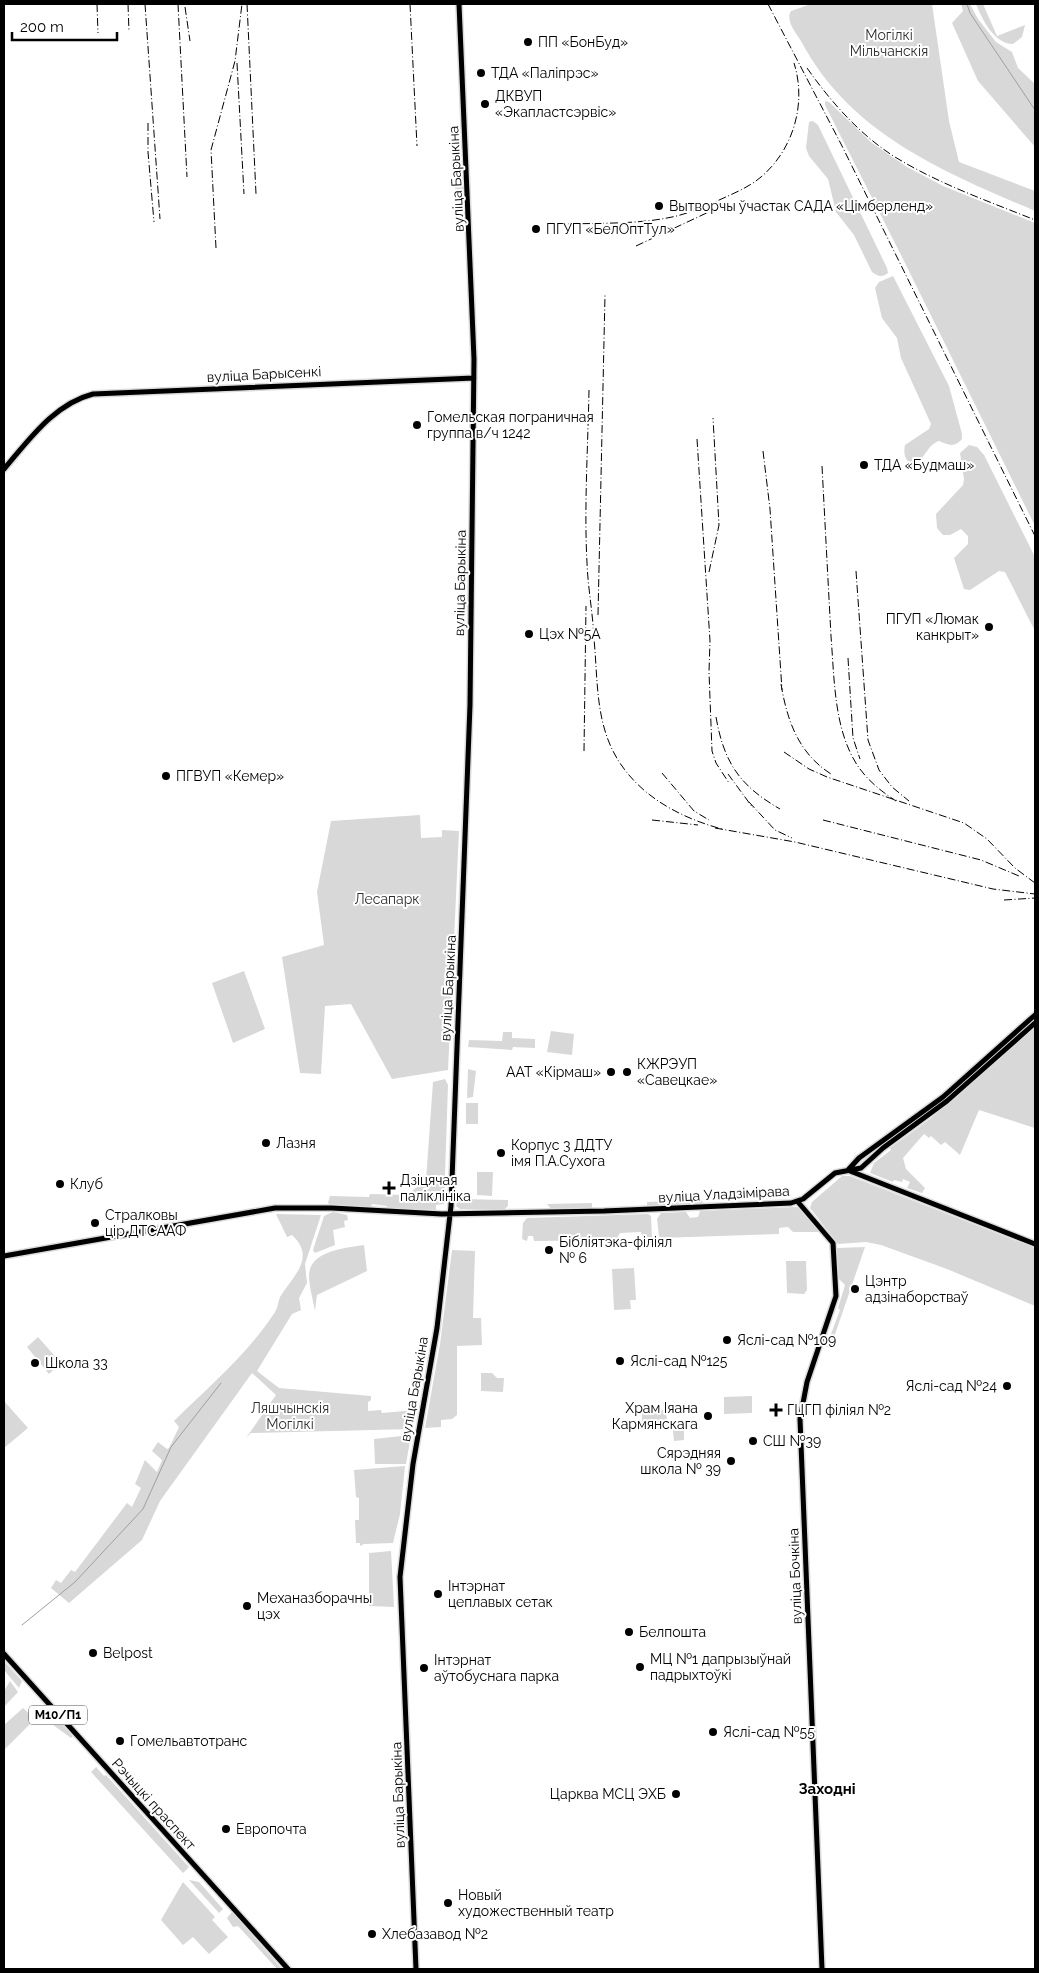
<svg xmlns="http://www.w3.org/2000/svg" width="1039" height="1973" viewBox="0 0 1039 1973" font-family="Raleway,sans-serif">
<style>
.green{fill:#d8d8d8}
.lines{fill:none;stroke-linecap:round;stroke-linejoin:round}
.stream{stroke:#9f9f9f;stroke-width:1}
.major-casing{stroke:#dbdbdb;stroke-width:8}
.major{stroke:#000;stroke-width:5}
.rail{stroke:#000;stroke-width:1;stroke-dasharray:8 2.5 1 2.5;stroke-linecap:butt}
.poi-dot{fill:#000;stroke:#fff;stroke-width:2}
.labels{text-anchor:middle;dominant-baseline:central;stroke-width:4;stroke-linejoin:round;paint-order:stroke}
.shield{fill:#fff;stroke:#4c4c4c;stroke-width:1}
.shield-label{font-size:12px;font-weight:bold;fill:#000}
.park-label{font-size:14px;fill:#2f2f2f;stroke:#fff}
.poi-label{font-size:14px;fill:#000;stroke:#fff;text-anchor:start}
.street-label{font-size:14px;fill:#000;stroke:#fff}
.neighbourhood-label{font-size:15px;font-weight:bold;fill:#000;stroke:#fff}
</style>
<rect width="100%" height="100%" fill="#fff"/>
<path class="green" d="M811,4H932L949,121L959,162L1035,191V211C944,172 850,134 801,41C796,33 785,20 791,11Z
M961,4H970L978,19L996,42L1012,52L1018,68L1035,84V147L978,81L952,23L963,11Z
M976,4H983L997,36L1025,25L1022,37L1013,44C994,44 982,19 976,4Z
M825,101L829,102L872,143L907,167L943,186L1035,223V526L902,257L825,105Z
M813,121L818,125L887,268L888,273C882,278 877,276 872,272L854,235L836,212L828,179L809,156L806,148L809,122Z
M457,151L462,154L464,189L460,192L453,187L452,158Z
M893,276L949,386L962,434V439C954,448 949,445 939,441C927,445 925,459 915,464C905,463 903,454 905,445L929,429L931,424L901,358L897,338L882,318L875,288L879,282Z
M969,445L977,447L984,455L1035,557V631L1005,572L999,571L970,590L964,589L954,558L968,544V536L961,529L950,535H943L937,528L936,514L963,485L964,479L960,453Z
M420,815L421,838L442,837V830L459,831L448,1070L392,1079L351,1004L325,1006L321,1074L300,1073L282,957L324,945L317,892L331,821Z
M244,971L265,1029L233,1043L212,983Z
M1035,1027V1128L979,1110L960,1155L945,1142L941,1145L931,1136L929,1138L924,1134L903,1158L906,1169L925,1188L922,1193L907,1188L910,1182L903,1179L902,1182L894,1180L893,1182L870,1173L874,1163L891,1150L890,1148L930,1119Z
M551,1031L574,1034L572,1055L547,1052Z
M503,1032H512V1038L535,1039V1048L513,1047L512,1050L468,1047L469,1040L502,1041Z
M468,1069L476,1071L473,1097L467,1098Z
M445,1079L448,1085L444,1204L436,1205V1210L387,1208V1206L372,1204L371,1207L331,1205L328,1203L330,1196L369,1197L370,1194L407,1195L426,1180L433,1082Z
M466,1103H478V1124H466Z
M477,1172H493L492,1196L477,1195Z
M842,1176H850L1035,1248V1306L947,1269L881,1245L866,1242L838,1244L810,1208L812,1202Z
M458,1199L508,1200V1206L504,1210L460,1209L456,1206Z
M702,1200L703,1204L647,1207V1202Z
M592,1203V1208L551,1209L547,1204Z
M795,1207L800,1208L820,1230L819,1232H793L788,1227L779,1228V1234L660,1238L659,1236L657,1219L661,1213L686,1212L690,1218L698,1217L700,1211Z
M333,1212L347,1215L348,1220L344,1221L345,1227L333,1230L335,1245L315,1253L313,1250L324,1216Z
M276,1214L321,1215L305,1264L307,1283L299,1298L301,1310L292,1314L257,1371L279,1388L371,1396V1400L368,1402V1411L381,1410L382,1413L416,1410L412,1429L251,1433L246,1438L276,1395L252,1373L160,1501L142,1540L69,1603L51,1588L56,1580L61,1583L71,1570L75,1572L127,1503L132,1507L141,1488L135,1484L145,1460L157,1472L162,1460L152,1451L158,1442L167,1449L169,1448L179,1427L174,1421C209,1386 248,1354 275,1312C278,1307 278,1302 280,1297C292,1277 317,1258 292,1235L287,1237Z
M648,1214L651,1216L652,1238H643L641,1232L620,1233L616,1240L537,1241H534L533,1236H528L527,1241L522,1239L523,1223L527,1218Z
M364,1245L367,1271L317,1295L315,1311C313,1299 309,1287 309,1275C310,1250 347,1248 364,1245Z
M865,1247L832,1343L827,1347L824,1345V1343L828,1342L840,1310L838,1308L845,1285L837,1277V1248Z
M452,1250L475,1251L473,1318H481L482,1345L457,1346V1415L452,1419L441,1420V1427L425,1428L440,1344Z
M786,1261H806L807,1290L804,1294L787,1293Z
M634,1268L636,1300H630L631,1309L614,1310L612,1269Z
M38,1337L61,1363L49,1374L27,1347Z
M481,1373H492L497,1378H504L503,1392L481,1391Z
M752,1396V1413L724,1414V1397Z
M4,1401L28,1428L4,1448Z
M666,1410L667,1421L642,1422V1411Z
M672,1421H684V1440L674,1441Z
M411,1435L406,1464H375L374,1439Z
M405,1466L400,1514L393,1543L364,1544L360,1546V1543H356L355,1520H359V1498L356,1497L354,1470Z
M391,1551L394,1607L369,1606V1553Z
M4,1661L22,1681L19,1688L4,1670Z
M10,1681L18,1692L4,1707V1691Z
M23,1708L32,1716L31,1723L4,1750V1725Z
M48,1710L73,1736L71,1738L41,1716Z
M96,1767L104,1776L106,1775L189,1867L183,1873L91,1772Z
M189,1880L199,1882L223,1909L219,1913Z
M183,1882L215,1917L212,1920L228,1937L209,1954L193,1937L183,1945L161,1920Z
M232,1912L282,1969H277L238,1926L233,1927L227,1918Z"/>
<g class="lines">
<path class="stream" d="M967,4L970,13L1035,110
M22,1625L75,1582L143,1509L171,1447L221,1383"/>
<defs>
<path id="major" d="M4,469C29,440 54,404 93,394L474,378
M848,1170L859,1158L943,1097L1035,1015
M850,1171L1035,1244
M798,1202L833,1243L836,1296L807,1382L800,1419L822,1969
M4,1256L275,1208H332L442,1214L604,1211L791,1203L803,1199L835,1173L861,1168L883,1148L947,1101L1035,1023
M4,1654L288,1969
M416,1969L400,1577L413,1464L437,1328L451,1206L470,705L474,359L459,4"/>
</defs>
<use href="#major" class="major-casing"/>
<use href="#major" class="major"/>
<path class="rail" d="M97,4L98,33
M128,4L129,32
M145,4L160,219
M178,4L187,177
M247,4L256,194
M410,4L417,146
M768,4L841,144L1035,536
M185,7L190,41
M237,63L244,194
M807,68C831,102 860,135 895,157C939,184 988,201 1035,220
M148,123V152L154,222
M568,224C601,223 636,224 667,218C685,215 701,208 717,201C732,194 748,188 761,177C793,150 807,104 794,63
M636,246L713,210
M216,248L211,150L235,61L242,4
M589,390C588,447 584,506 587,563C588,589 593,614 594,639C598,680 595,723 618,760C641,797 681,818 722,829
M697,439L710,641L709,672L712,751L716,763L729,783
M763,451L770,509L782,690
M822,466C825,523 828,580 831,636C834,674 834,718 850,752C860,774 876,788 896,801
M856,571L868,740L879,770L892,787L909,801
M709,572L719,525L713,418
M598,615L605,295
M848,658L853,738L860,759
M781,684C787,720 798,753 831,774
M716,717C724,763 740,786 780,809
M584,751L586,606
M784,752L809,769L827,777L964,823L987,839L1015,868L1035,883
M662,773L694,811L709,820
M728,774L753,808
M749,802L775,830L792,838
M652,820L698,825
M823,820L981,860L1019,876
M715,828L795,842L993,889L1035,894
M1004,900L1035,898"/>
</g>
<g class="poi-dot">
<circle cx="528" cy="42" r="5"/>
<circle cx="481" cy="73" r="5"/>
<circle cx="485" cy="104" r="5"/>
<circle cx="659" cy="206" r="5"/>
<circle cx="536" cy="229" r="5"/>
<circle cx="417" cy="425" r="5"/>
<circle cx="864" cy="465" r="5"/>
<circle cx="989" cy="627" r="5"/>
<circle cx="529" cy="634" r="5"/>
<circle cx="166" cy="776" r="5"/>
<circle cx="611" cy="1072" r="5"/>
<circle cx="627" cy="1072" r="5"/>
<circle cx="266" cy="1143" r="5"/>
<circle cx="501" cy="1153" r="5"/>
<circle cx="60" cy="1184" r="5"/>
<path d="M386.5 1180.5h5v5h5v5h-5v5h-5v-5h-5v-5h5z"/>
<circle cx="95" cy="1223" r="5"/>
<circle cx="549" cy="1250" r="5"/>
<circle cx="855" cy="1289" r="5"/>
<circle cx="727" cy="1340" r="5"/>
<circle cx="620" cy="1361" r="5"/>
<circle cx="35" cy="1363" r="5"/>
<circle cx="1007" cy="1386" r="5"/>
<path d="M773.5 1402.5h5v5h5v5h-5v5h-5v-5h-5v-5h5z"/>
<circle cx="708" cy="1416" r="5"/>
<circle cx="753" cy="1441" r="5"/>
<circle cx="731" cy="1461" r="5"/>
<circle cx="438" cy="1594" r="5"/>
<circle cx="247" cy="1606" r="5"/>
<circle cx="629" cy="1632" r="5"/>
<circle cx="93" cy="1653" r="5"/>
<circle cx="640" cy="1667" r="5"/>
<circle cx="424" cy="1668" r="5"/>
<circle cx="713" cy="1732" r="5"/>
<circle cx="120" cy="1741" r="5"/>
<circle cx="676" cy="1794" r="5"/>
<circle cx="226" cy="1829" r="5"/>
<circle cx="448" cy="1903" r="5"/>
<circle cx="372" cy="1934" r="5"/>
</g>
<g class="labels">
<rect class="shield" x="29" y="1705.5" width="58" height="19" rx="4"/>
<g class="shield-label">
<text x="58" y="1715">М10/П1</text>
</g>
<g class="park-label">
<text x="889" y="35">Могілкі<tspan x="889" dy="16">Мільчанскія</tspan></text>
<text x="387" y="899">Лесапарк</text>
<text x="290" y="1408">Ляшчынскія<tspan x="290" dy="16">Могілкі</tspan></text>
</g>
<g class="poi-label">
<text x="538" y="42">ПП «БонБуд»</text>
<text x="491" y="73">ТДА «Паліпрэс»</text>
<text x="495" y="96">ДКВУП<tspan x="495" dy="16">«Экапластсэрвіс»</tspan></text>
<text x="669" y="206">Вытворчы ўчастак САДА «Цімберленд»</text>
<text x="546" y="229">ПГУП «БелОптТул»</text>
<text x="427" y="417">Гомельская пограничная<tspan x="427" dy="16">группа в/ч 1242</tspan></text>
<text x="874" y="465">ТДА «Будмаш»</text>
<text x="979" y="619" text-anchor="end">ПГУП «Люмак<tspan x="979" dy="16">канкрыт»</tspan></text>
<text x="539" y="634">Цэх №5А</text>
<text x="176" y="776">ПГВУП «Кемер»</text>
<text x="637" y="1064">КЖРЭУП<tspan x="637" dy="16">«Савецкае»</tspan></text>
<text x="601" y="1072" text-anchor="end">ААТ «Кірмаш»</text>
<text x="276" y="1143">Лазня</text>
<text x="511" y="1145">Корпус 3 ДДТУ<tspan x="511" dy="16">імя П.А.Сухога</tspan></text>
<text x="400" y="1180">Дзіцячая<tspan x="400" dy="16">паліклініка</tspan></text>
<text x="70" y="1184">Клуб</text>
<text x="105" y="1215">Стралковы<tspan x="105" dy="16">цір ДТСААФ</tspan></text>
<text x="559" y="1242">Бібліятэка-філіял<tspan x="559" dy="16">№ 6</tspan></text>
<text x="865" y="1281">Цэнтр<tspan x="865" dy="16">адзінаборстваў</tspan></text>
<text x="737" y="1340">Яслі-сад №109</text>
<text x="630" y="1361">Яслі-сад №125</text>
<text x="45" y="1363">Школа 33</text>
<text x="997" y="1386" text-anchor="end">Яслі-сад №24</text>
<text x="698" y="1408" text-anchor="end">Храм Іяана<tspan x="698" dy="16">Кармянскага</tspan></text>
<text x="787" y="1410">ГЦГП філіял №2</text>
<text x="763" y="1441">СШ №39</text>
<text x="721" y="1453" text-anchor="end">Сярэдняя<tspan x="721" dy="16">школа № 39</tspan></text>
<text x="448" y="1586">Інтэрнат<tspan x="448" dy="16">цеплавых сетак</tspan></text>
<text x="257" y="1598">Механазборачны<tspan x="257" dy="16">цэх</tspan></text>
<text x="639" y="1632">Белпошта</text>
<text x="103" y="1653">Belpost</text>
<text x="650" y="1659">МЦ №1 дапрызыўнай<tspan x="650" dy="16">падрыхтоўкі</tspan></text>
<text x="434" y="1660">Інтэрнат<tspan x="434" dy="16">аўтобуснага парка</tspan></text>
<text x="723" y="1732">Яслі-сад №55</text>
<text x="130" y="1741">Гомельавтотранс</text>
<text x="666" y="1794" text-anchor="end">Царква МСЦ ЭХБ</text>
<text x="236" y="1829">Европочта</text>
<text x="458" y="1895">Новый<tspan x="458" dy="16">художественный театр</tspan></text>
<text x="382" y="1934">Хлебазавод №2</text>
</g>
<g class="street-label">
<text transform="translate(456 179) rotate(-93)">вуліца Барыкіна</text>
<text transform="translate(264 374) rotate(-3)">вуліца Барысенкі</text>
<text transform="translate(460 583) rotate(-89)">вуліца Барыкіна</text>
<text transform="translate(448 988) rotate(-87)">вуліца Барыкіна</text>
<text transform="translate(724 1194) rotate(-3)">вуліца Уладзімірава</text>
<text transform="translate(414 1389) rotate(-80)">вуліца Барыкіна</text>
<text transform="translate(795 1576) rotate(-92)">вуліца Бочкіна</text>
<text transform="translate(398 1795) rotate(-92)">вуліца Барыкіна</text>
<text transform="translate(154 1804) rotate(48)">Рэчыцкі праспект</text>
</g>
<g class="neighbourhood-label">
<text x="827" y="1789">Заходні</text>
</g>
</g>
<rect width="1039" height="1973" fill="none" stroke="#000000" stroke-width="10"/>
<path d="M12 32v8h105v-8" fill="none" stroke="#000000" stroke-width="2.5"/>
<text x="20" y="32" font-size="15" fill="#000000" stroke="#ffffff" stroke-width="4" paint-order="stroke">200 m</text>
</svg>
